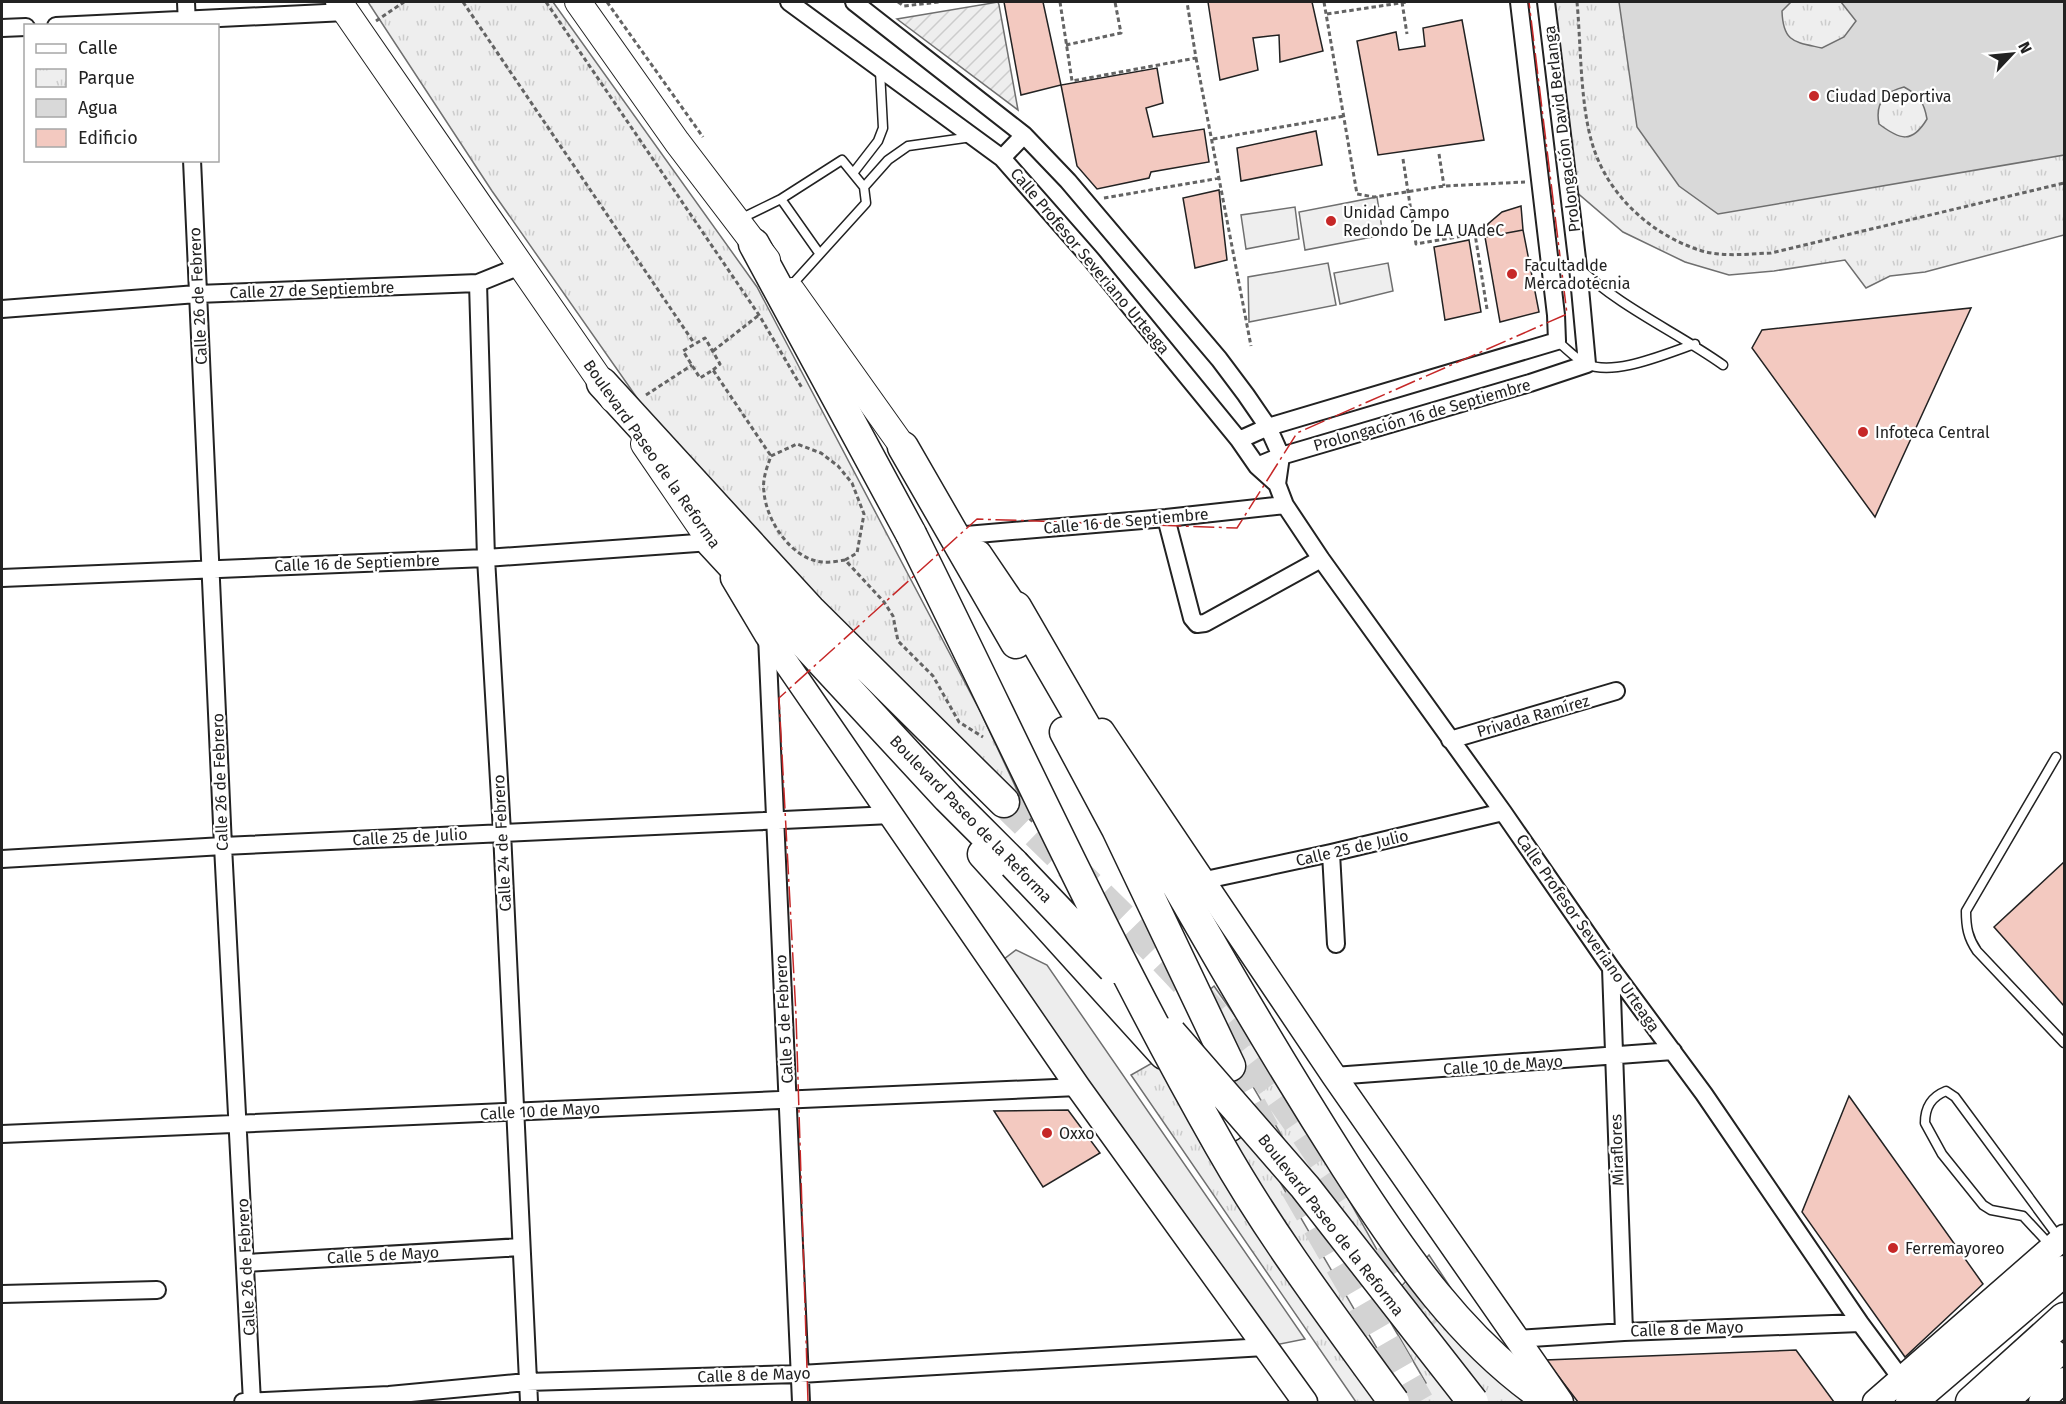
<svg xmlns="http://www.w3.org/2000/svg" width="2066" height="1404" viewBox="0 0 2066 1404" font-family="'Fira Sans',sans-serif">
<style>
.park{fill:url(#park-tufts);stroke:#6f6f6f;stroke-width:1.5}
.garden{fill:url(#garden-furrows);stroke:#6f6f6f;stroke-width:1.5}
.pitch{fill:#eee;stroke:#6f6f6f;stroke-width:1.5}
.parking{fill:#ededed;stroke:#6f6f6f;stroke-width:1.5}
.water{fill:#d9d9d9;stroke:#6f6f6f;stroke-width:1.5;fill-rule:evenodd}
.building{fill:#f3c9c0;stroke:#222;stroke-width:1.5}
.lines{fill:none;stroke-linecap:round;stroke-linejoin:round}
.highway-tunnel{stroke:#d3d3d3;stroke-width:30;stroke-dasharray:30 15;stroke-linecap:butt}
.lane-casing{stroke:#222;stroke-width:11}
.street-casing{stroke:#222;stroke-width:20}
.secondary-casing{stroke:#222;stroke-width:27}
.primary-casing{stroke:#222;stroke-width:28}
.highway-casing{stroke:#222;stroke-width:33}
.path{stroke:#646464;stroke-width:3;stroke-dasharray:4.5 3;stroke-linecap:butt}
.lane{stroke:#fff;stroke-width:8}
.street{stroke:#fff;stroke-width:16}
.secondary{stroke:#fff;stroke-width:24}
.primary{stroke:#fff;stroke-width:26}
.highway{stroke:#fff;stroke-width:30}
.highway-bridge-casing{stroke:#222;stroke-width:33;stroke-linecap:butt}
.highway-bridge{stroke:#fff;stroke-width:30}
.power{stroke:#c62828;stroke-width:1.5;stroke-dasharray:21 4.5 3 4.5;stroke-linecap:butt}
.poi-dot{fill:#c62828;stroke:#fff;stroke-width:2}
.labels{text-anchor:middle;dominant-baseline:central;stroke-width:4.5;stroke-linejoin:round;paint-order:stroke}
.poi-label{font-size:16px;fill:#222;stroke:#fff;text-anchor:start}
.street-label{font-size:16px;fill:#222;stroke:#fff}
</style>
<defs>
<pattern id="park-tufts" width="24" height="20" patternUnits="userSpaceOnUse" patternTransform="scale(1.5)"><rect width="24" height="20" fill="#eee"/><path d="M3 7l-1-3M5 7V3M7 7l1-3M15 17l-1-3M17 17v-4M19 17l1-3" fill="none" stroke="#ccc"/></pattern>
<pattern id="garden-furrows" width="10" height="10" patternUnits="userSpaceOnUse" patternTransform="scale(1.5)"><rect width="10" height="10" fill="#eee"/><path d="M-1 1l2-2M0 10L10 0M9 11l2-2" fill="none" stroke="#ccc"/></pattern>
</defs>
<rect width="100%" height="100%" fill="#fff"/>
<path class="park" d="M368,2H553L757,287L981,713L1032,822L815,609L668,442L492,191Z
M1552,2H2064V235L1925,272L1890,276L1866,288L1845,260L1774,271L1729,275L1685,262L1623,232L1574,190Z
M1214,986L1287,1090L1399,1289L1429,1255L1526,1402H1356L1131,1075L1196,1038L1403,1393L1426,1383L1252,1085L1205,994Z"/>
<path class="garden" d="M998,2L999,5L1018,110L897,19Z"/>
<path class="pitch" d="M1377,197L1383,235L1305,250L1299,212Z
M1295,207L1299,239L1246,249L1241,215Z
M1328,263L1336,305L1249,322L1248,277Z
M1388,263L1393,291L1340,304L1334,273Z"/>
<path class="parking" d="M1016,950L1047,965L1305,1339L1265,1347L995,966Z"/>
<path class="water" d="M1619,2H1791L1782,11C1783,43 1795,42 1822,48L1844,37L1856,21L1841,2H2064V155L1718,214L1679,186L1637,127ZM1904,87C1919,95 1924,102 1927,119C1912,144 1900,140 1879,124C1875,104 1884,92 1904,87Z"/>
<path class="building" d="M1004,2H1043L1061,85L1021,95Z
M1208,2H1312L1323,51L1280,62L1279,35L1253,38L1258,70L1220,80Z
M1462,20L1484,140L1378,155L1357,41L1396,32L1399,50L1425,46L1423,28Z
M1157,68L1163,103L1146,108L1153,137L1204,129L1209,162L1151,172L1149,178L1097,189L1077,166L1061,85Z
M1316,131L1322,165L1241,181L1237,148Z
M1219,190L1227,260L1195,268L1183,198Z
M1521,206L1523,230L1485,237L1488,224L1502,212Z
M1523,230L1539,312L1500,322L1485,237Z
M1469,240L1481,312L1445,320L1434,247Z
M1971,308L1875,517L1752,348L1762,330Z
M2064,862V1006L1994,927Z
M1849,1096L1983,1284L1905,1357L1802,1212Z
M1068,1110L1100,1153L1043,1187L994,1111Z
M1796,1350L1834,1402H1578L1546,1360Z"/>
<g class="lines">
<path class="highway-tunnel" d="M1004,802C1079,876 1157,947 1225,1027C1273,1082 1312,1144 1353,1204
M1230,1066L1265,1131
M1295,1187L1419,1402
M1382,1246L1408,1284L1440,1319"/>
<defs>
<path id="lane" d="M854,172L878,141L883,128L880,71
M864,187L888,160L908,146L972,137
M738,220L781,199
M1550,267H1578C1621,308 1675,331 1723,365
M790,287L866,203L864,187L842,160L781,199L819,253
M1557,341C1566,348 1576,359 1586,364C1615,377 1667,353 1695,344
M2056,757L1966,911C1966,927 1968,938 1977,951L2064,1043
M2050,1245L2023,1216L1991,1210L1983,1205L1942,1154L1925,1123C1925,1107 1931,1097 1946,1091L1955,1097L2059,1238"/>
<path id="street" d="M186,2L187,26
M789,2L1002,158L1090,258L1239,440L1257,466L1277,484L1285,505L1321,559L1503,812L1611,968L1704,1094L1860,1323L1903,1381
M854,2L1024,135L1068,181L1219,359L1246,395L1268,427L1281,456L1277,484
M56,26L346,12
M2,28L26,27
M1002,158L1024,135
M192,160L223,846L252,1402
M478,283L486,558L502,832L529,1402
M2,309L197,294L478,283L520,266
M1239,440L1268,427L1557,341L1556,315L1519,2
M1257,466L1281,456L1530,383L1587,364L1578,267L1546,2
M1166,518L1192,618L1197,624L1205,623L1321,559
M966,535L1166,518L1285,505
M2,578L486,558L711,542
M767,636L801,1402
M1450,740L1616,691
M1331,853L1336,944
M2,859L223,846L891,815
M1201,881L1331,853L1503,812
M1611,968L1624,1332
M1334,1076L1673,1051
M2,1134L1078,1087
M246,1263L521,1247
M2,1294L157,1290
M1515,1339L1624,1332L1860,1323
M243,1402L389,1395L527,1382L800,1374L1265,1347"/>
<path id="secondary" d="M979,553L1025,621
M733,578L767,635L1078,1087L1305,1402
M1102,731L1334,1076L1561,1402
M1875,1402L2064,1237
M2041,1402L2064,1380"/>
<path id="primary" d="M339,2L613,399
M578,2L677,142L767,260
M792,291L903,447
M644,444L711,542"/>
<path id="highway" d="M754,244L911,534
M602,383L810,610L1004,802
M903,447L1016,643
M711,542L948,798L1014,864
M1016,607C1085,728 1155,848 1225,968C1264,1035 1304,1101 1346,1167C1402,1254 1463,1344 1551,1402
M1065,732L1117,829L1230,1066
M983,854L1164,1054
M1194,1087L1230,1126
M1911,1402L2064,1271
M1971,1402L2064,1318
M2002,1402L2053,1355"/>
</defs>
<use href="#lane" class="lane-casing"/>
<use href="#street" class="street-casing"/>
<use href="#secondary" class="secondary-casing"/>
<use href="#primary" class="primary-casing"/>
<use href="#highway" class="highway-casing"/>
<path class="path" d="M463,2L694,343
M546,2L759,315L802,388
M607,2L703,137
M898,2L904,6L939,2
M1060,2L1072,81L1196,58L1187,2
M1324,2L1357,194L1374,197L1444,186L1525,182
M1402,2L1407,34
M1577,2C1581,45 1580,102 1592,143C1607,195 1651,235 1702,251C1724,257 1748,254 1771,253L2064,183
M1327,14L1407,2
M376,21L404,2
M1066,45L1121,33L1115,2
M1196,58L1251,346
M1213,139L1344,116
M1439,154L1444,186
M1403,159L1416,244L1475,234L1487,309
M1104,198L1220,178
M713,351L759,315
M713,370L720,364L705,338L683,351L700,378L713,370L771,456
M646,395L692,365
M845,560L857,553L864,514L852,483L838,466L821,453L797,444L771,456C767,467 762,480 764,492C766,520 791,559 822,562C829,563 838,561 845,560L884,602L893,616L898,641L933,676L959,722L983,737"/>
<use href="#lane" class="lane"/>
<use href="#street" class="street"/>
<use href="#secondary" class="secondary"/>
<use href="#primary" class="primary"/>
<use href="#highway" class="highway"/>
<defs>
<path id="highway-bridge" d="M911,534C1013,739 1107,948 1220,1146C1271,1236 1334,1319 1394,1402
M1014,864L1113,968
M1171,1033L1305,1187L1473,1402"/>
</defs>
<use href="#highway-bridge" class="highway-bridge-casing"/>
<use href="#highway-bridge" class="highway-bridge"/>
<path class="power" d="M808,1402L796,1015L779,698L977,519L1237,528L1297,433L1567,314L1529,2"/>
</g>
<g class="poi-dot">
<circle cx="1814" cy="96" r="6"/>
<circle cx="1331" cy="221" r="6"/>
<circle cx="1512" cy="274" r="6"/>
<circle cx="1863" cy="432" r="6"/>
<circle cx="1047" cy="1133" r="6"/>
<circle cx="1893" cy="1248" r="6"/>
</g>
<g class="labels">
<g class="poi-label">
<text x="1826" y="96">Ciudad Deportiva</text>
<text x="1343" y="212">Unidad Campo<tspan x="1343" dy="18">Redondo De LA UAdeC</tspan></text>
<text x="1524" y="265">Facultad de<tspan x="1524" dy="18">Mercadotécnia</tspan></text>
<text x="1875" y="432">Infoteca Central</text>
<text x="1059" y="1133">Oxxo</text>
<text x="1905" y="1248">Ferremayoreo</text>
</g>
<g class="street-label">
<text transform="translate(1562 129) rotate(-97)">Prolongación David Berlanga</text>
<text transform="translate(1090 261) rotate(50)">Calle Profesor Severiano Urteaga</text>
<text transform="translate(312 290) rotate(-2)">Calle 27 de Septiembre</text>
<text transform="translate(198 296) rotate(-93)">Calle 26 de Febrero</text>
<text transform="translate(1422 415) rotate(-16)">Prolongación 16 de Septiembre</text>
<text transform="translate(652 454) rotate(55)">Boulevard Paseo de la Reforma</text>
<text transform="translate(1126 521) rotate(-5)">Calle 16 de Septiembre</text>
<text transform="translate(357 563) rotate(-2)">Calle 16 de Septiembre</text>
<text transform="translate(1533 716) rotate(-16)">Privada Ramírez</text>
<text transform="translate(220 782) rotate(-92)">Calle 26 de Febrero</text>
<text transform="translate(971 819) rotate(46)">Boulevard Paseo de la Reforma</text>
<text transform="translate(410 837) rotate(-3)">Calle 25 de Julio</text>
<text transform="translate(502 843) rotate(-93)">Calle 24 de Febrero</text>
<text transform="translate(1352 848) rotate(-13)">Calle 25 de Julio</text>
<text transform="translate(1588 933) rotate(55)">Calle Profesor Severiano Urteaga</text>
<text transform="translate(784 1019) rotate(-93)">Calle 5 de Febrero</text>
<text transform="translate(1503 1065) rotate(-4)">Calle 10 de Mayo</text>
<text transform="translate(540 1111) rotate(-3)">Calle 10 de Mayo</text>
<text transform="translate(1617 1150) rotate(-92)">Miraflores</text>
<text transform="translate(1331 1225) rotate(52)">Boulevard Paseo de la Reforma</text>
<text transform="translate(383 1255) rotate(-3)">Calle 5 de Mayo</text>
<text transform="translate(246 1267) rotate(-93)">Calle 26 de Febrero</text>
<text transform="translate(1687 1329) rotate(-2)">Calle 8 de Mayo</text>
<text transform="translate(754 1375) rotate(-2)">Calle 8 de Mayo</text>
</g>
</g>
<rect width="2066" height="1404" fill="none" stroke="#222222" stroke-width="6"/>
<rect x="24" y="24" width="195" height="138" fill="#ffffff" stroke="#a7a7a7" stroke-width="1.5"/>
<rect x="36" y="44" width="30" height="9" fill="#ffffff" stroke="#a7a7a7" stroke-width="1.5"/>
<text x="78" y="54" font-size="18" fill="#222222">Calle</text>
<rect x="36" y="69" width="30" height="18" fill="url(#park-tufts)" stroke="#a7a7a7" stroke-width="1.5"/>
<text x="78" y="84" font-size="18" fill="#222222">Parque</text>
<rect x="36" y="99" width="30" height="18" fill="#d9d9d9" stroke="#a7a7a7" stroke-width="1.5"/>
<text x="78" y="114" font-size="18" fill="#222222">Agua</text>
<rect x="36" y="129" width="30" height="18" fill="#f3c9c0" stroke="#a7a7a7" stroke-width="1.5"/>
<text x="78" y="144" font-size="18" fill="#222222">Edificio</text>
<g transform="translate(2012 54) rotate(64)" stroke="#ffffff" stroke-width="4.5" paint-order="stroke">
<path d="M0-4.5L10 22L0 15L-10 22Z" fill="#222222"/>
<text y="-9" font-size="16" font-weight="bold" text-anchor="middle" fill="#222222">N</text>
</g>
</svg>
